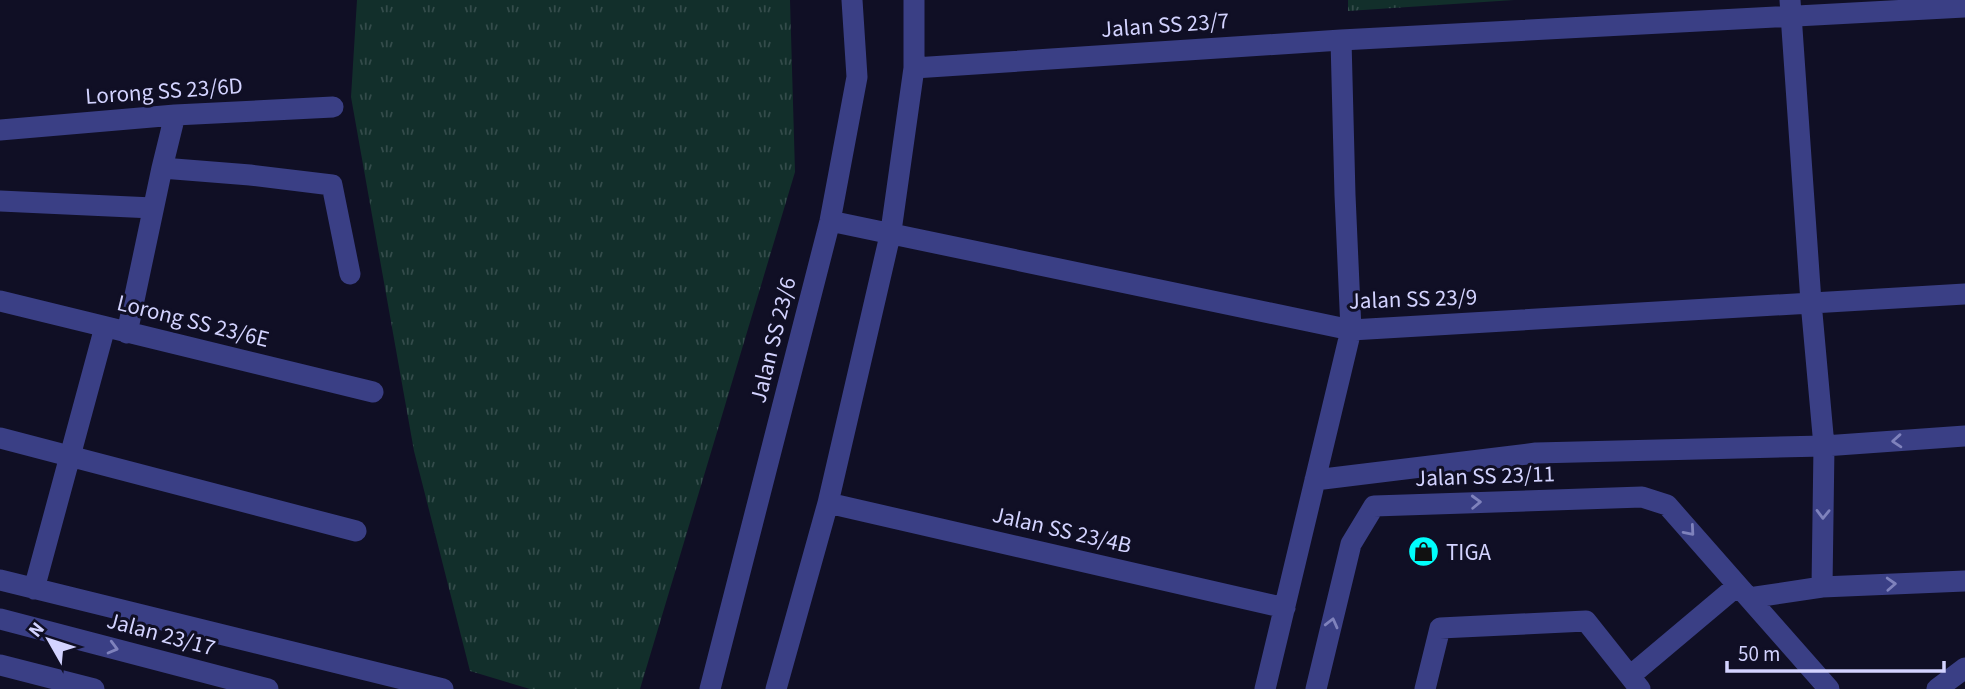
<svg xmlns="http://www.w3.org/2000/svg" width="1965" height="689" viewBox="0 0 1965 689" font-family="'Source Sans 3',sans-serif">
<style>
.grass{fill:url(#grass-tufts)}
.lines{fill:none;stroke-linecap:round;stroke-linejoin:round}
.minor{stroke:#3a3f85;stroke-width:21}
.oneway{stroke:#7f82bc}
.labels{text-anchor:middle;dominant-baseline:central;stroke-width:6;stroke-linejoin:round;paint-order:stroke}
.street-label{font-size:23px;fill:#d3d3ff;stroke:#100f25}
.poi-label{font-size:23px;fill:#d3d3ff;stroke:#100f25;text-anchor:start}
</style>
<defs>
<pattern id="grass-tufts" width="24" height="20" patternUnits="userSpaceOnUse" patternTransform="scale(1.75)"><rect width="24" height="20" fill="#122f2b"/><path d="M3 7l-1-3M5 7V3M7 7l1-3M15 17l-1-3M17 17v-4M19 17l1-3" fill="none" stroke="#344c4b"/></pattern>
</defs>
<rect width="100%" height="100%" fill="#100f25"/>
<path class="grass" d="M357,0H790L795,172L640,689H530L470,671L414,451L351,97Z
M1348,0H1514L1348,11Z"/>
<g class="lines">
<path class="minor" d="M1790,0L1811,302L1824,446L1822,587
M914,68L1341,40L1965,7
M0,130L175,115L333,107
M162,168L250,175L332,185L350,274
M0,201L153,208
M830,221L1351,330L1965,294
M0,301L373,392
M127,333L162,168L175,115
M0,438L356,531
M1315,480L1536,453L1824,446L1965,436
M828,503L1285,608
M0,580L443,689
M34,589L105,327
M1749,598L1822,587L1965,581
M0,619L268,689
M0,665L94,689
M1630,676L1737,586
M710,689L830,221L857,77L852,0
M776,689L828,503L891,231L914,68V0
M1265,689L1351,330L1345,195L1341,40
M1316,689L1351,544L1374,506L1642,497L1667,505L1829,689
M1425,689L1440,628L1586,621L1640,689
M1937,689L1965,668"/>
</g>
<defs><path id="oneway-chevron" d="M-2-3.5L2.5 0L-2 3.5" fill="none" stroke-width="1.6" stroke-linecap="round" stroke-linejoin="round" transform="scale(1.75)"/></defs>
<g class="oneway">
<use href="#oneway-chevron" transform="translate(1897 441) rotate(176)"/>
<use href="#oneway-chevron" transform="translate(1476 502) rotate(-2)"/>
<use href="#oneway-chevron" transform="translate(1823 514) rotate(91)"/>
<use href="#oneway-chevron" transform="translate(1690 531) rotate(49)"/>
<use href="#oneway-chevron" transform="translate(1891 584) rotate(-3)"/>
<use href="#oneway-chevron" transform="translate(1332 623) rotate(-76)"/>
<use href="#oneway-chevron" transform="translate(113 648) rotate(15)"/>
</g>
<defs>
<symbol id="shop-disc" viewBox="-11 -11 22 22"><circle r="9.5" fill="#00fefc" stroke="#100f25"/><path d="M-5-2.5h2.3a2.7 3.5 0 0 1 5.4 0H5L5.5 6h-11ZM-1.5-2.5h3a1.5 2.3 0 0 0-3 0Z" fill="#111"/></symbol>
</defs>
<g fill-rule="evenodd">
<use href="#shop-disc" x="1406" y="534" width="35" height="35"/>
</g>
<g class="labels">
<g class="street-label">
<text transform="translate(1165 25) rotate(-4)">Jalan SS 23/7</text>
<text transform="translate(164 91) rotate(-4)">Lorong SS 23/6D</text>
<text transform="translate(1413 299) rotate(-2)">Jalan SS 23/9</text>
<text transform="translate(193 321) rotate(14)">Lorong SS 23/6E</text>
<text transform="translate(773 340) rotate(-76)">Jalan SS 23/6</text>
<text transform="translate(1485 476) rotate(-2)">Jalan SS 23/11</text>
<text transform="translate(1062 530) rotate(13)">Jalan SS 23/4B</text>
<text transform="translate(161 634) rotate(15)">Jalan 23/17</text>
</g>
<g class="poi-label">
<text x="1446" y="552">TIGA</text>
</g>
</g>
<g transform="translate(49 640) rotate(309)" stroke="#100f25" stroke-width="5" paint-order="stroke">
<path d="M0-5L12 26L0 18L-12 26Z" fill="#d3d3ff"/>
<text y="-10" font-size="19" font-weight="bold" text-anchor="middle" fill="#d3d3ff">N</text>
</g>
<path d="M1727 661v10h217v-10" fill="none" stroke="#d3d3ff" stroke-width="3.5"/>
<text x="1738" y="661" font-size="21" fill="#d3d3ff" stroke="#100f25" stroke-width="5" paint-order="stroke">50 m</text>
</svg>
